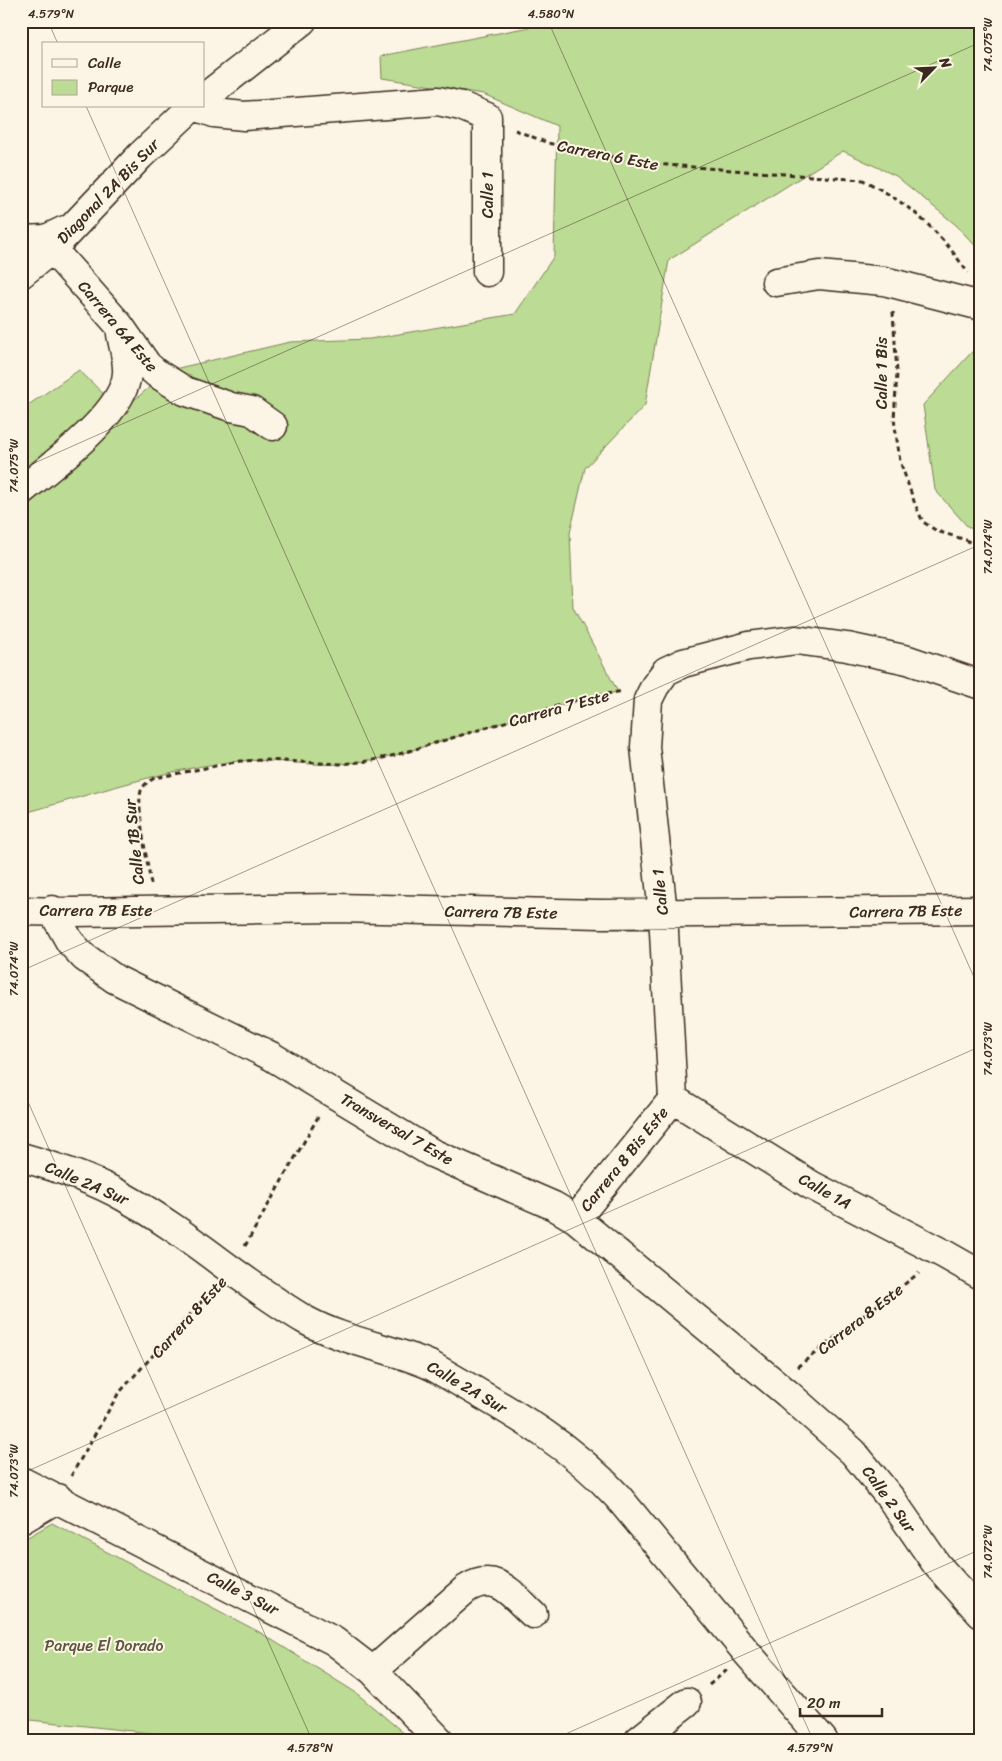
<svg xmlns="http://www.w3.org/2000/svg" width="1002" height="1761" viewBox="0 0 1002 1761" font-family="Sriracha,sans-serif">
<style>
.green{fill:#bcdb94;stroke:#7c8259}
.lines{fill:none;stroke-linecap:round;stroke-linejoin:round}
.minor-casing{stroke:#3b2a1e;stroke-width:31}
.path{stroke:#3b2a1e;stroke-width:3;stroke-dasharray:5 4;stroke-linecap:butt}
.minor{stroke:#fcf5e5;stroke-width:28}
.ticks{fill:none;stroke:#3b2a1e;stroke-width:1;stroke-opacity:0.45}
.labels{text-anchor:middle;dominant-baseline:central;stroke-width:4;stroke-linejoin:round;paint-order:stroke}
.street-label{font-size:16px;fill:#3b2a1e;stroke:#fcf5e5}
.park-label{font-size:16px;fill:#5b563c;stroke:#fcf5e5}
.neatline{fill:none;stroke:#3b2a1e;stroke-width:2}
.ticks-label{font-size:12px;text-anchor:middle;fill:#3b2a1e}
</style>
<rect width="100%" height="100%" fill="#fcf5e5"/>
<filter id="ink" filterUnits="userSpaceOnUse"><feTurbulence type="fractalNoise" baseFrequency=".02" numOctaves="2"/><feDisplacementMap in="SourceGraphic" scale="10" xChannelSelector="R" yChannelSelector="G"/><feConvolveMatrix kernelMatrix="1 2 1 2 8 2 1 2 1" color-interpolation-filters="sRGB"/></filter>
<g filter="url(#ink)">
<path class="green" d="M560,21H975L981,24V252L956,225L896,176L843,151L669,260L645,405L585,468L570,533L573,607L618,692L584,698L396,755C369,761 341,766 313,764C288,763 265,759 240,761C171,767 90,795 21,814V410L79,370L121,411L170,370L290,342L370,339L515,314L554,256L557,126L483,94L382,78L381,56Z
M981,342V535L967,526L935,490L923,405Z
M52,1523L261,1633L355,1692L412,1740H215L21,1719V1541Z"/>
<g class="lines">
<defs>
<path id="minor" d="M204,98L302,21
M195,106L214,113L244,116L438,101L461,106L487,117V272
M21,240L46,239L65,230
M52,249L119,325L147,365L156,373L185,391L231,407L252,411L273,426
M21,274L52,249L140,156L193,106
M776,282L819,275L884,281L981,306
M21,491C51,466 125,413 127,373C128,361 123,346 121,334
M52,910L70,942L84,957L115,979L271,1056L432,1153L554,1206L576,1219L788,1394L853,1452L892,1500L937,1565L981,1614
M21,911L73,912L336,908L601,914L981,910
M673,1099L663,913L645,747L648,700L655,686L666,671L683,663L749,646L796,640L847,647L908,660L981,685
M673,1099L811,1185L944,1254L981,1275
M21,1157C56,1167 93,1179 124,1197C189,1233 243,1284 307,1321C346,1342 392,1348 432,1366C500,1406 564,1438 618,1497L748,1654L823,1740
M576,1219L673,1099
M21,1481L334,1641L373,1671L439,1740
M21,1520L58,1498
M373,1671L466,1589C496,1570 511,1594 533,1614
M639,1740L687,1702"/>
</defs>
<use href="#minor" class="minor-casing"/>
<path class="path" d="M515,130L548,143L641,163L863,180C910,204 938,229 968,273
M893,312L897,373L894,419L900,461L915,504L923,522L937,531L966,540L981,549
M151,884C148,866 136,806 141,791C144,784 149,781 155,778L240,761L264,760L340,764L369,761L396,755L584,698L623,691
M245,1246L318,1117
M797,1367L919,1273
M71,1476L118,1394L213,1289
M709,1685L727,1670"/>
<use href="#minor" class="minor"/>
</g>
</g>
<path class="ticks" d="M48,21L58,44M548,21L981,993M86,106L813,1740M21,469L981,42M21,971L981,544M21,1086L312,1740M21,1474L981,1046M552,1740L981,1549"/>
<g class="labels">
<g class="street-label">
<text transform="translate(608 155) rotate(11)">Carrera 6 Este</text>
<text transform="translate(108 191) rotate(-46)">Diagonal 2A Bis Sur</text>
<text transform="translate(487 195) rotate(-90)">Calle 1</text>
<text transform="translate(118 326) rotate(50)">Carrera 6A Este</text>
<text transform="translate(881 373) rotate(-90)">Calle 1 Bis</text>
<text transform="translate(559 708) rotate(-15)">Carrera 7 Este</text>
<text transform="translate(134 842) rotate(-96)">Calle 1B Sur</text>
<text transform="translate(660 892) rotate(-96)">Calle 1</text>
<text x="96" y="910">Carrera 7B Este</text>
<text transform="translate(906 911) rotate(-1)">Carrera 7B Este</text>
<text transform="translate(501 912) rotate(1)">Carrera 7B Este</text>
<text transform="translate(397 1129) rotate(30)">Transversal 7 Este</text>
<text transform="translate(624 1159) rotate(-51)">Carrera 8 Bis Este</text>
<text transform="translate(87 1183) rotate(23)">Calle 2A Sur</text>
<text transform="translate(825 1191) rotate(29)">Calle 1A</text>
<text transform="translate(189 1317) rotate(-48)">Carrera 8 Este</text>
<text transform="translate(860 1319) rotate(-38)">Carrera 8 Este</text>
<text transform="translate(467 1387) rotate(30)">Calle 2A Sur</text>
<text transform="translate(889 1499) rotate(54)">Calle 2 Sur</text>
<text transform="translate(243 1593) rotate(27)">Calle 3 Sur</text>
</g>
<g class="park-label">
<text x="104" y="1645">Parque El Dorado</text>
</g>
</g>
<rect width="1002" height="1761" fill="none" stroke="#fcf5e5" stroke-width="55"/>
<rect x="42" y="42" width="162" height="65" fill="#fcf5e5" stroke="#afa495"/>
<rect x="52" y="59" width="25" height="8" fill="#fcf5e5" stroke="#afa495"/>
<text x="88" y="68" font-size="15" fill="#3b2a1e">Calle</text>
<rect x="52" y="80" width="25" height="15" fill="#bcdb94" stroke="#afa495"/>
<text x="88" y="92" font-size="15" fill="#3b2a1e">Parque</text>
<g transform="translate(934 68) rotate(66)" stroke="#fcf5e5" stroke-width="4" paint-order="stroke">
<path d="M0-4L9 19L0 12L-9 19Z" fill="#3b2a1e"/>
<text y="-8" font-size="14" font-weight="bold" text-anchor="middle" fill="#3b2a1e">N</text>
</g>
<path d="M800 1708v8h82v-8" fill="none" stroke="#3b2a1e" stroke-width="2.5"/>
<text x="807" y="1708" font-size="15" fill="#3b2a1e" stroke="#fcf5e5" stroke-width="4" paint-order="stroke">20 m</text>
<rect x="28" y="28" width="946" height="1706" class="neatline"/>
<g class="ticks-label">
<text x="51" y="18">4.579°N</text>
<text x="551" y="18">4.580°N</text>
<text transform="translate(988 45) rotate(-90)" y="4">74.075°W</text>
<text transform="translate(14 466) rotate(-90)" y="4">74.075°W</text>
<text transform="translate(988 547) rotate(-90)" y="4">74.074°W</text>
<text transform="translate(14 969) rotate(-90)" y="4">74.074°W</text>
<text transform="translate(988 1049) rotate(-90)" y="4">74.073°W</text>
<text transform="translate(14 1471) rotate(-90)" y="4">74.073°W</text>
<text transform="translate(988 1552) rotate(-90)" y="4">74.072°W</text>
<text x="310" y="1752">4.578°N</text>
<text x="810" y="1752">4.579°N</text>
</g>
</svg>
